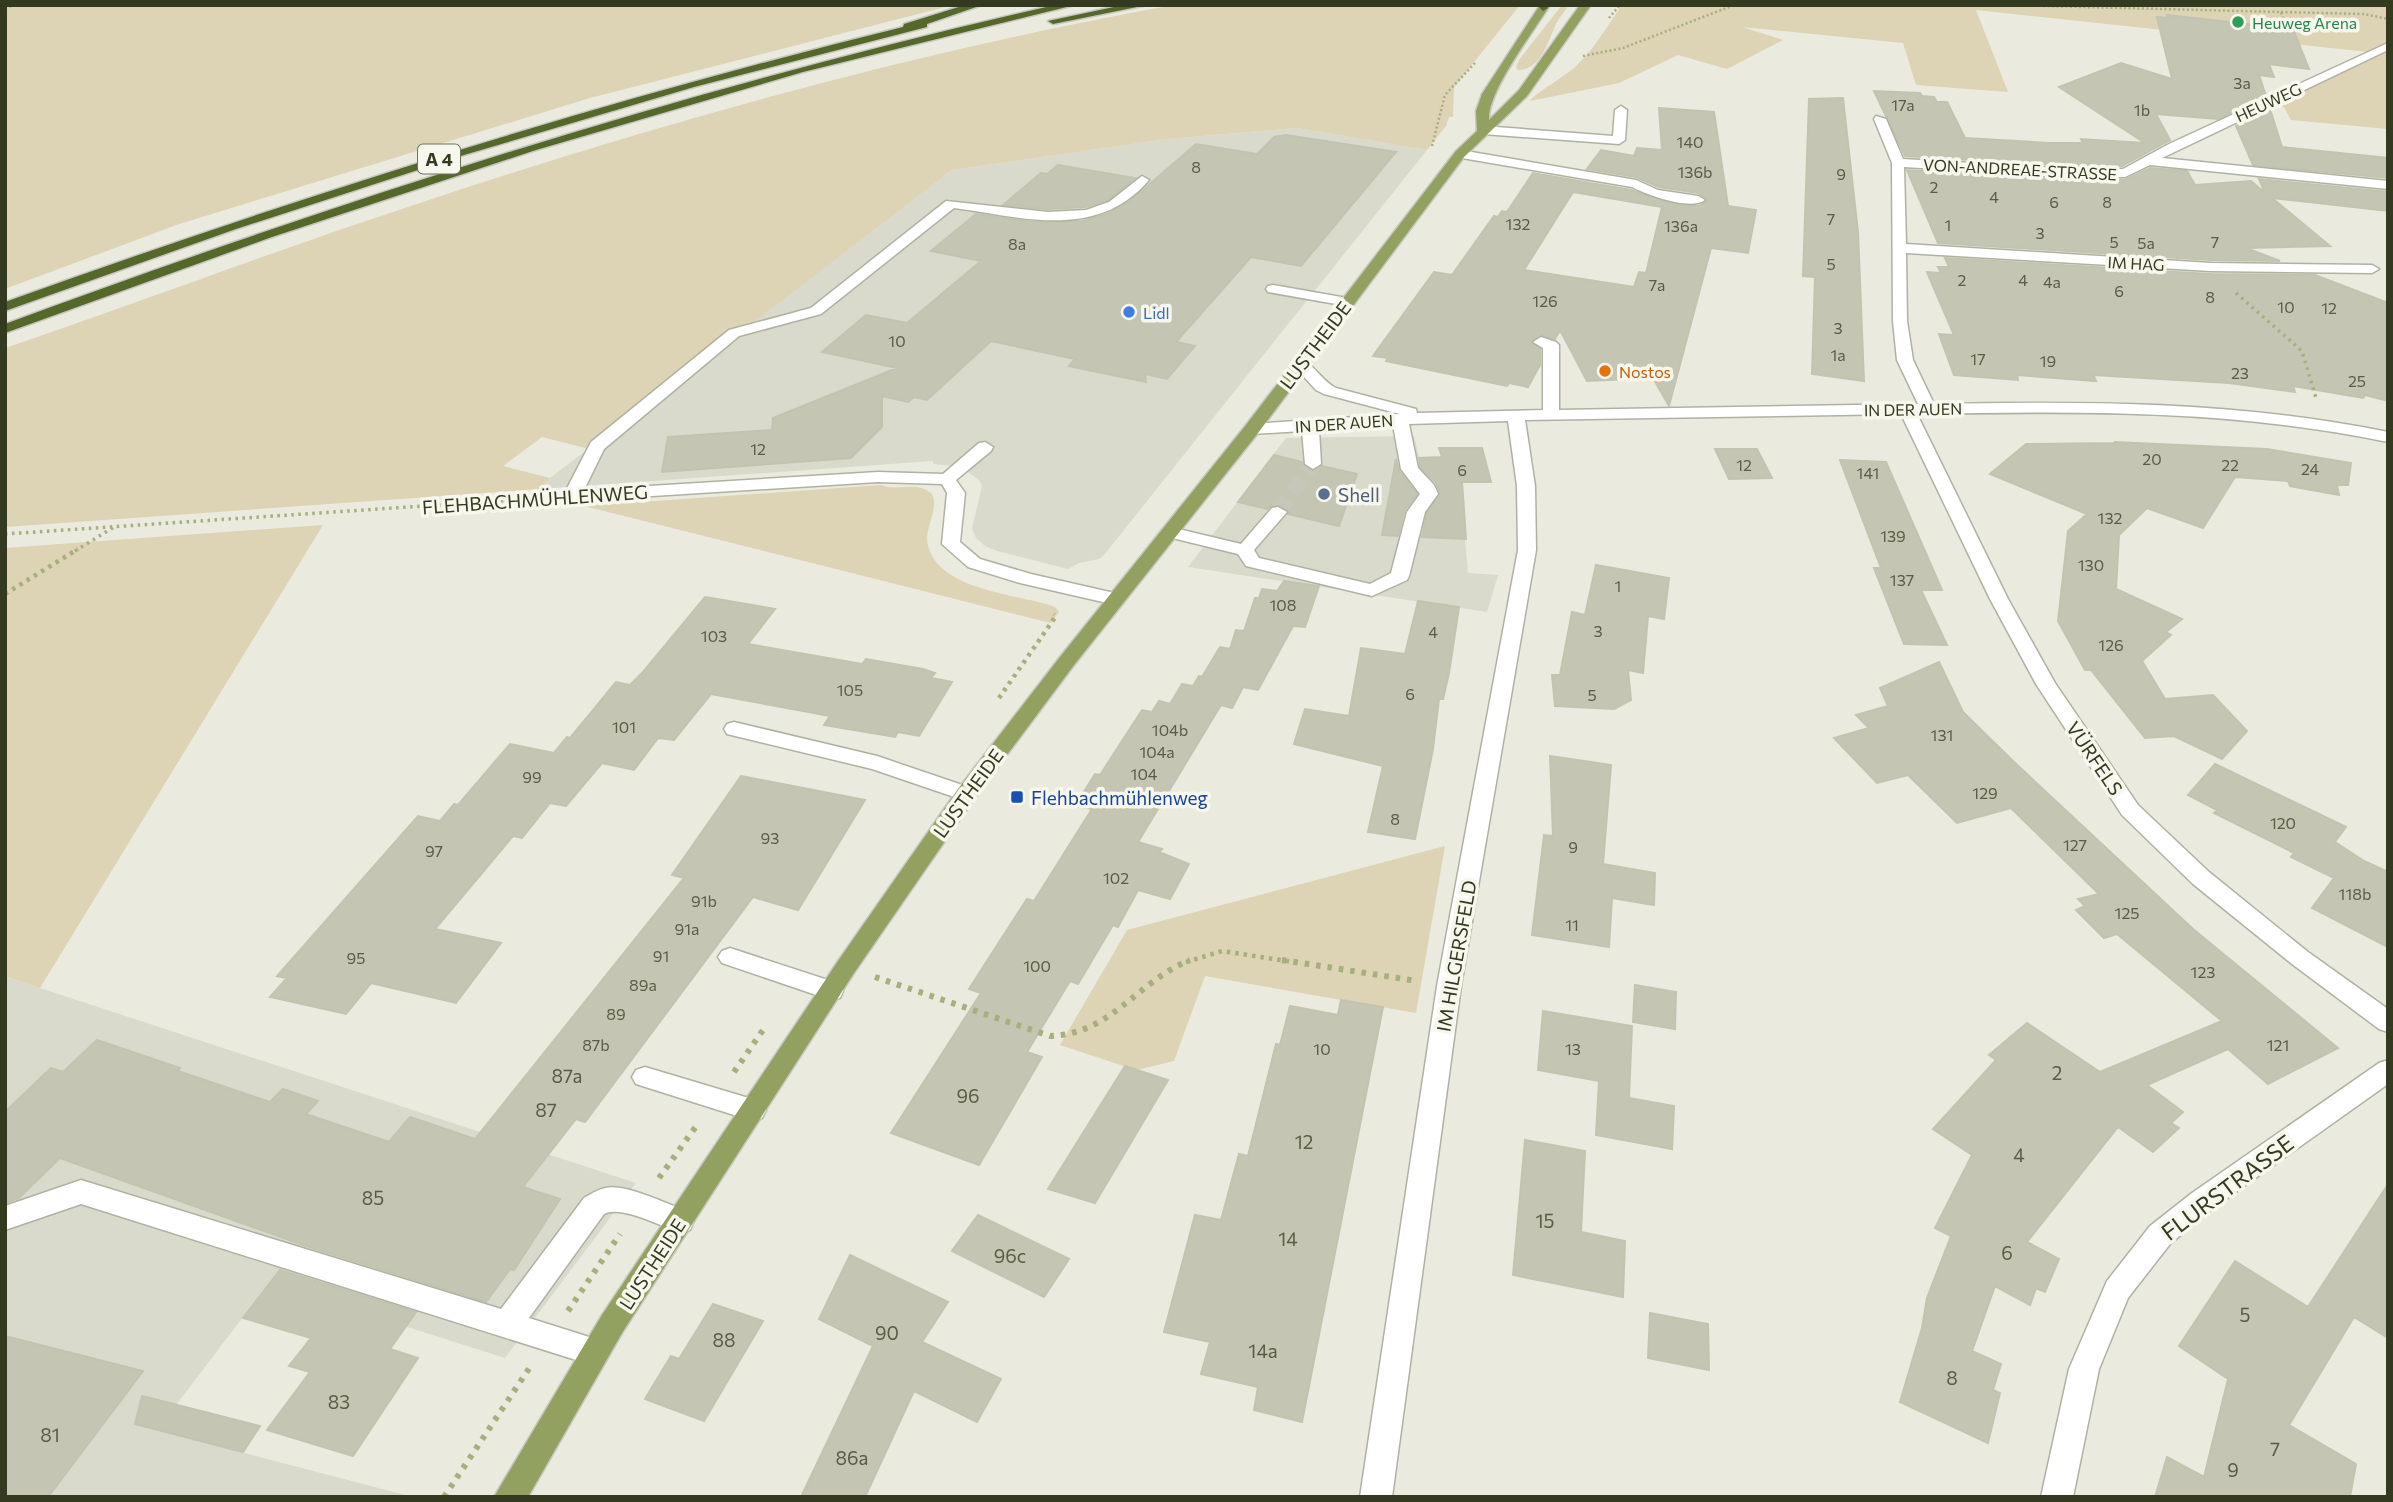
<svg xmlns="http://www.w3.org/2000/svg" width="2393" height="1502" viewBox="0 0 2393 1502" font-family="Commissioner,sans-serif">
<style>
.built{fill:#d9dacc}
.green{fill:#ddd3b5}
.building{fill:#c4c5b3;stroke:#c2c4b0;stroke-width:2;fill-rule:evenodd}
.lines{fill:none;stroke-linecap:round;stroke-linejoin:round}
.minor-tunnel{stroke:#c6c7b8;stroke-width:16;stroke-dasharray:16 8;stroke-linecap:butt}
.minor-casing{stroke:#b0b2a1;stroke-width:3}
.major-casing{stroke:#c6c8c0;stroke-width:3}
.highway-casing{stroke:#c6c8c0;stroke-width:3}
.path-far3{stroke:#a6af7d;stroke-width:2.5;stroke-dasharray:2 2.5;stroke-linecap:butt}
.path-far2{stroke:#a6af7d;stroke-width:3.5;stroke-dasharray:2.5 4.5;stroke-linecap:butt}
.path-far1{stroke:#a6af7d;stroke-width:4.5;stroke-dasharray:3.5 5;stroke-linecap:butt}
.path{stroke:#a6af7d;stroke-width:6;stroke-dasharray:4.5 7;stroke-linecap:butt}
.minor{fill:#fff;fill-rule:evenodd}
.major{fill:#92a160;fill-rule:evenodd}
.highway{fill:#56672a;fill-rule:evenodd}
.leisure-dot{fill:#2e9e5b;stroke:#f7f7ee;stroke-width:2.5}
.shop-dot{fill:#3f7fe0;stroke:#f7f7ee;stroke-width:2.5}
.food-dot{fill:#e8710a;stroke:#f7f7ee;stroke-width:2.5}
.service-dot{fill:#5c6f8a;stroke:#f7f7ee;stroke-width:2.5}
.transit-dot{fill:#1a4fb4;stroke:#f7f7ee;stroke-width:2.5}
.labels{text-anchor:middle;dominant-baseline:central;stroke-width:7;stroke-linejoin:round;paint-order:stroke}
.far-leisure-label{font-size:16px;fill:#27864d;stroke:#f7f7ee;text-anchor:start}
.number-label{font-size:16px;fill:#585d44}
.far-street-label{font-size:16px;fill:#343a1f;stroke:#f7f7ee}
.far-shop-label{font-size:16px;fill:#366cbe;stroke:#f7f7ee;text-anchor:start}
.far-food-label{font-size:16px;fill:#c56008;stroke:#f7f7ee;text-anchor:start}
.shield{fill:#f7f7ee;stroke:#6e735d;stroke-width:2}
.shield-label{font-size:18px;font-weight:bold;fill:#343a1f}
.street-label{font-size:19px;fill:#343a1f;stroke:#f7f7ee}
.service-label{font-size:19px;fill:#4e5e75;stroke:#f7f7ee;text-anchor:start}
.transit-label{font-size:19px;fill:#164399;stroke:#f7f7ee;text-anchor:start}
.near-number-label{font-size:19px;fill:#585d44}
.near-street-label{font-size:23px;fill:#343a1f;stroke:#f7f7ee}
</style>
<rect width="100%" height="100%" fill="#eaeade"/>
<path class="built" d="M1297,128L1427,150L1104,555L1099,559L1079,563L1068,569L997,551L985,546L976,538L972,529L982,486L979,480L961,467L933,464V461L540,489L550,478L952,170L1167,139Z
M1414,436L1424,476L1462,504L1468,573L1498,575L1487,612L1188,567L1286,438Z
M5,976L40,988L636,1183L505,1358L269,1283L157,1430L413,1497H5Z"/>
<path class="green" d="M5,5H953L590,98L179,224L5,289Z
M1174,5H1520L1454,87L1453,117H1449L1446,126L1427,150L1297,128L1167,139L952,170L589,449L542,437L503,466L550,478L540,489L5,527V348C144,301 268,253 408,207C658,123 914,52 1174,5Z
M1562,5H1569C1565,11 1559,18 1556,24C1548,41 1541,70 1518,70L1516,67L1519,60Z
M1622,5H2388V42L2369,52L1976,10L2008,92L1916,85L1903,43L1742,27L1783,40L1727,69L1678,55L1619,83L1530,101C1538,91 1563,78 1575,67C1594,50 1607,26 1622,5Z
M2388,51V129L2291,120L2284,107L2273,106Z
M881,485C898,492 916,480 932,494C940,509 923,529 928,546C940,591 1019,594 1055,607L1059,612L1051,623L584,506Z
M323,525L40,988L5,976V548Z
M1445,846L1416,1013L1205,976L1174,1061L1136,1070L1060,1045L1127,930Z"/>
<path class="building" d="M2167,15L2293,29L2309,69L2269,64L2274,77L2259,75L2266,96L2218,119L2156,114L2170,140L2122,166H2074L1905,156L1874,91L1920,93L1922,96L1934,97L1937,102H1947L1965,138L2049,143H2083L2081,139L2145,143L2059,87L2121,63L2172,79L2157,17L2168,18Z
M1843,98L1858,232L1864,381L1812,374L1815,277L1803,276L1809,99Z
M1659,108L1714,112L1728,206L1756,210L1748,253L1711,248L1669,406L1653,378L1587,381L1560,330L1555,339L1542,335L1531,341L1540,349V365L1528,387L1509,383L1507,386L1386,361L1388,358L1373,356L1434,272L1452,275L1494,216L1498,217L1502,211L1507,212L1533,173L1631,190L1679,205L1699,206L1706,202V198L1698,193L1659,187L1636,177L1587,169L1601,150L1634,156L1637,148L1662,150ZM1573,192L1662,207L1646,273L1639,272L1634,287L1524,270Z
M2270,109L2282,147L2388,158V178L2253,165L2236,126Z
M1286,135L1396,152L1301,266L1251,257L1176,342L1195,346L1167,379L1145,374L1146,382L1069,366L1075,359L991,341L927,400L914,397L908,402L882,396V427L851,458L662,472L668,437L772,430L773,418L897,368L822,352L866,315L907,323L981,261L931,251L976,214L1032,222L1083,221L1107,214L1130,201L1196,144L1257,154L1274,137Z
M1058,165L1135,178L1108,200L1085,207L1048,209L1003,205L1041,173L1047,174Z
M2150,168L2187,171L2195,185L2251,181L2265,193L2259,179L2388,192V211L2272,198L2330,246L2246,248L2280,261L2211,260L1938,243L1907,170L2074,180H2125Z
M1945,258L2211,274L2315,275L2388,303V401L2365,395L2363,398L2293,386L2295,392L2229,383L2093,375L2096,381L2017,375L2018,380L1954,375L1939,334L1954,335L1927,272L1941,273L1938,267H1949Z
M2114,442L2267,449L2351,463L2348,485H2337L2339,495L2290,486L2288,481L2235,477L2203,528L2147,508L2119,535L2116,589L2182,619L2166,632L2171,635L2142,661L2165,699L2213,695L2247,731L2222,759L2174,736L2145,738L2091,670H2085L2058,621L2068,531L2087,514L1990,474L2026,444L2116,443Z
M1439,448H1482L1491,482H1462L1466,539L1422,537L1427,513L1440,493L1436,483L1420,467L1419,458L1442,457Z
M1715,449H1757L1772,478L1729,479Z
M1274,455L1302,462L1304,466L1312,471L1322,466L1357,474L1339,526L1288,514V510L1279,505H1272L1267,509L1238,502Z
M1396,459L1399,471L1417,494L1404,511L1398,536L1382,535Z
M1840,460L1886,462L1942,590H1921L1947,645L1904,644L1874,568H1881Z
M1596,565L1669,578L1664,619L1648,616L1643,673L1628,670L1631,700L1614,709L1555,706L1552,675H1560L1572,612L1585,615Z
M1284,581L1319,586L1305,627L1293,626L1258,690L1243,687L1232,708L1221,705L1138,842L1162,849L1159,852L1189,864L1170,899L1138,890L1118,927L1113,925L1078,984L1070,981L1027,1052L1042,1057L979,1165L891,1133L981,993L969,989L1027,899L1034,901L1092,809L1075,806L1095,774L1100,775L1142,710L1152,712L1159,701L1170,704L1182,684L1193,686L1199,676L1202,677L1220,647L1230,649L1236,630L1244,631L1255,598H1259L1262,589L1277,591Z
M705,597L775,609L748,644L862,664L866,659L923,669L935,673L931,678L952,682L919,736L898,732L895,737L824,725L830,716L711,694L674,740L658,738L634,770L602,763L566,806L550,803L522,838L513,836L435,929L501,943L456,1003L371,983L346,1014L270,997L287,978L277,976L418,816L440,821L454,804L458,805L510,744L554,753L567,737L570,738L616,682L630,685L643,672Z
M1418,601L1459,607L1449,673L1443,699H1439L1433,749L1415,839L1368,832L1383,766L1294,744L1305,709L1349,716L1361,648L1405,654Z
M1939,662L1963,712L2014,762L2193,929L2338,1048L2268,1084L2228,1049L2147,1085L2183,1112L2171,1123L2179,1128L2153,1152L2118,1127L2027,1242L2059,1259L2045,1292L2036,1288L2030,1305L1995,1286L1972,1351L2001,1364L1993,1390L2000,1393L1988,1443L1900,1402L1922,1328L1927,1298L1951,1236L1935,1228L1972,1155L1933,1129L1996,1060L1989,1055L2027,1023L2100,1072L2222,1021L2117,934L2104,938L2076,910L2085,906L2078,899L2099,894L2011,808L1957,823L1908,775L1877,783L1834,738L1869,728L1856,715L1888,706L1880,688Z
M1550,756L1611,765L1603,864L1655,873L1654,905L1612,898L1609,947L1532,935L1544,835L1553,836Z
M2215,764L2346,827L2335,842L2364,861L2388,872V947L2312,908L2334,878L2291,857L2294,853L2214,813L2217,810L2188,795Z
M741,776L865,800L798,910L753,897L585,1122L576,1119L523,1187L560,1199L514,1270L510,1269L486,1302L300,1244L60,1158L19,1198L5,1203V1112L51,1068L63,1072L97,1040L180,1068L178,1071L270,1102L283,1089L318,1101L306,1114L389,1142L410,1117L475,1139L684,878L672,875Z
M1635,985L1676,992L1675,1029L1633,1022Z
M1341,1000L1383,1007L1302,1422L1254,1410L1258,1387L1201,1374L1210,1342L1164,1332L1195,1215L1221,1220L1239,1154L1248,1156L1276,1044L1280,1045L1290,1006L1338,1015Z
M1543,1011L1632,1026L1629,1098L1674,1106L1672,1149L1596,1135L1599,1081L1538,1070Z
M1125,1066L1168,1080L1095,1203L1048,1189Z
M1525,1140L1585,1151L1581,1232L1625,1241L1623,1297L1513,1275Z
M2388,1184V1338L2354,1317L2289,1425L2356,1464L2350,1497H2155L2167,1457L2204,1477L2228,1379L2179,1346L2235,1261L2308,1307Z
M978,1215L1069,1259L1044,1297L952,1251Z
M850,1255L948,1302L922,1342L1001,1379L977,1422L914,1391L865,1497H801L873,1346L819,1319Z
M280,1270L416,1312L390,1349L418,1358L353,1456L267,1430L310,1372L289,1366L311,1338L243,1318Z
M713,1304L763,1321L704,1421L645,1399L671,1356L679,1359Z
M1650,1313L1708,1324L1709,1370L1648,1358Z
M5,1336L143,1371L48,1497H5Z
M142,1396L260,1426L243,1452L135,1424Z"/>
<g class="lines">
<path class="minor-tunnel" d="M1278,512L1313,464"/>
<defs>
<path id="minor" d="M2388,43V50L2162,158L2388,181V189L2150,165L2125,177H2074L1904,167L1906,244L2211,263L2372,265L2379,269L2372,273L2211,271L1906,253L1907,321L1913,360L1934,404C2088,401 2235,401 2388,432V442C2230,409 2077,411 1917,414L2008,599L2055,683L2138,805L2209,872L2308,952L2388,1009V1032L2379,1029L2292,964L2193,884L2122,815L2036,684L1990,599L1901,414L1525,420L1535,486L1536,550L1461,986L1392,1497H1360L1437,986L1518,550L1517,486L1508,421L1409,424L1418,468L1434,485L1438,494L1425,512L1409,576L1407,580L1372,596L1246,566L1238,554L1164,536L1161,532L1164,528L1170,527L1241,544L1272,508L1278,507L1287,512L1254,550L1259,558L1370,584L1391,573L1407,512L1420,494L1401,469L1393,425L1319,430L1321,464L1313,469L1305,464L1302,431L1252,434L1244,429L1252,424L1400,414L1324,394L1316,390L1292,364L1300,359C1314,364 1322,381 1336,388L1416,409L1417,413L1543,410V348L1533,342L1541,337L1556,342L1559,345V410L1918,404L1897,360L1893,321L1892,163L1874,119L1876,116L1886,119L1903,159L2074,169H2123L2169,144Z
M1621,106L1627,110L1625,140L1619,144L1483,134L1477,130L1483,126L1613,136L1615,110Z
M1460,150L1636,180L1658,190L1698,196L1705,200C1691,211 1647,195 1632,187L1456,157L1454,154Z
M1142,176L1149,180C1097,241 1022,217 954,208L821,314L739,336L604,449L584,490L878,472L943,474L979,443L985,442L993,447L991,451L956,480L965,493L960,542L980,559L1031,574L1123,595L1125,599L1123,603L1116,605L1020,583L968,567L942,544L947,493L942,484L878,482L572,501L563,496L591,442L729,330L811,308L946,201L1048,212L1086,210L1109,202Z
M1273,285L1347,298L1354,302L1347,306L1268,292L1266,289L1268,286Z
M734,722L877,756L974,789L977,794L974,799L966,801L872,769L727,734L724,729L727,724Z
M730,948L840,984L843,991L840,998L831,1000L722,963L718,957L722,951Z
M2388,1060V1084L2212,1209L2170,1244L2128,1298L2099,1369L2073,1497H2041L2069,1369L2107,1281L2150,1226L2192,1193L2379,1063Z
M645,1067L762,1102L766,1110L762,1118L753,1121L636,1084L632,1077L636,1070Z
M81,1180L501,1309L584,1198C591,1194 597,1190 605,1188C626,1183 668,1205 690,1212L694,1221L690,1230L680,1233C661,1226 621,1205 604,1214L529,1318L605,1342L610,1352L605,1362L595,1366L81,1204L5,1230V1206Z"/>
<path id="major" d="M1540,5H1550C1534,31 1487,92 1489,120L1519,90L1580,5H1591L1527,96L1464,157L1258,433L1074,665L974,799L854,973L622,1333L528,1497H494L602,1315L838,961L958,789L1060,657L1246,425L1456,151L1477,131L1476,111L1482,94Z"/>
<path id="highway" d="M965,5H982L927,24V27L694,87L464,155L236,229L5,311V302C300,196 598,102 903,27L904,24Z
M1055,5H1075L803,72L536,150L272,237L5,333V324C352,196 694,87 1055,5Z
M1123,5H1147L1053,24L1048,21Z
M1537,5H1547L1548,8L1543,11Z"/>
</defs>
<use href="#minor" class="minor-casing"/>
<use href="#major" class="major-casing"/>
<use href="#highway" class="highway-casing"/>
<path class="path-far3" d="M2043,6L2281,12L2284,22
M5,8L15,5
M2281,12L2364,14L2388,19
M1609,18L1620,5
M1583,56L1623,48L1734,5
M1432,146L1445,95L1475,63"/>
<path class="path-far2" d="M2236,293L2302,351L2316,398
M5,534L543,498
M75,551L114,527"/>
<path class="path-far1" d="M5,594L78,549
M999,698L1056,616L1054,614
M1186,962L1222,951L1293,962"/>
<path class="path" d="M1282,960L1417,981
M875,977L1050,1036C1112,1034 1136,982 1190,960
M734,1072L763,1030
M659,1178L697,1125
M568,1311L620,1234
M444,1497L530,1367"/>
<use href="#minor" class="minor"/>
<use href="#major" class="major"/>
<use href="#highway" class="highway"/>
</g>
<circle class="leisure-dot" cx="2238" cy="22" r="7"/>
<circle class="shop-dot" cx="1129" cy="312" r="7"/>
<circle class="food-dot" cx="1605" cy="371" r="7"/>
<circle class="service-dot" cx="1324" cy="494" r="7"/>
<rect class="transit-dot" x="1010" y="790" width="14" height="14" rx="3.5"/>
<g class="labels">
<g class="far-leisure-label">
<text x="2252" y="22">Heuweg Arena</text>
</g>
<g class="number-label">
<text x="2242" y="82">3a</text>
<text x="1903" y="104">17a</text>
<text x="2142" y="109">1b</text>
<text x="1690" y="141">140</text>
<text x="1196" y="166">8</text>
<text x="1695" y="171">136b</text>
<text x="1841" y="173">9</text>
<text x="1934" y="186">2</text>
<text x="1994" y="196">4</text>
<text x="2054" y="201">6</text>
<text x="2107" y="201">8</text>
<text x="1831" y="218">7</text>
<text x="1518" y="223">132</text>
<text x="1948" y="224">1</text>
<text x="1681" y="225">136a</text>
<text x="2040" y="232">3</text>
<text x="2114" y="241">5</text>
<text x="2215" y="241">7</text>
<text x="2146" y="242">5a</text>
<text x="1017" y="243">8a</text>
<text x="1831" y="263">5</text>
<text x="1962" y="279">2</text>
<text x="2023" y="279">4</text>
<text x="2052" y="281">4a</text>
<text x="1657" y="284">7a</text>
<text x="2119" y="290">6</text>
<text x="2210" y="296">8</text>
<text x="1545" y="300">126</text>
<text x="2286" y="306">10</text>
<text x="2329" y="307">12</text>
<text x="1838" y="327">3</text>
<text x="897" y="340">10</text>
<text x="1838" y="354">1a</text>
<text x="1978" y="358">17</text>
<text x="2048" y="360">19</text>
<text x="2240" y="372">23</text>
<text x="2357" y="380">25</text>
<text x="758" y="448">12</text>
<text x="2152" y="458">20</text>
<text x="1744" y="464">12</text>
<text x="2230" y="464">22</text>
<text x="2310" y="468">24</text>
<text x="1462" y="469">6</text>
<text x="1868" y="472">141</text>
<text x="2110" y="517">132</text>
<text x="1893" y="535">139</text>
<text x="2091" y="564">130</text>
<text x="1902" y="579">137</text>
<text x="1618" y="585">1</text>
<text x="1283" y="604">108</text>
<text x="1598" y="630">3</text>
<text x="1433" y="631">4</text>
<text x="714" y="635">103</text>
<text x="2111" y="644">126</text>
<text x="850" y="689">105</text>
<text x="1410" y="693">6</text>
<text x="1592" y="694">5</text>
<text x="624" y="726">101</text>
<text x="1170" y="729">104b</text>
<text x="1942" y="734">131</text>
<text x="1157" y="751">104a</text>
<text x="1144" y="773">104</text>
<text x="532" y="776">99</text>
<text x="1985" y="792">129</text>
<text x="1395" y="818">8</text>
<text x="2283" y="822">120</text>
<text x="770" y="837">93</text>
<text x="2075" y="844">127</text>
<text x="1573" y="846">9</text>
<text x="434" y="850">97</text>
<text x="1116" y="877">102</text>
<text x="2355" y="893">118b</text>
<text x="704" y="900">91b</text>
<text x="2127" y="912">125</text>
<text x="1572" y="924">11</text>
<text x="687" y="928">91a</text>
<text x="661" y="955">91</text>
<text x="356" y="957">95</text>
<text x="1037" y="965">100</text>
<text x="2203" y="971">123</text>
<text x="643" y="984">89a</text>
<text x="616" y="1013">89</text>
<text x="596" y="1044">87b</text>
<text x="2278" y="1044">121</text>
<text x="1322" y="1048">10</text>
<text x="1573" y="1048">13</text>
</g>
<g class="far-street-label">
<text transform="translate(2268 102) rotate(-25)">HEUWEG</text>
<text transform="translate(2020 169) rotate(3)">VON-ANDREAE-STRASSE</text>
<text transform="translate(2136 263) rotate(3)">IM HAG</text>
<text transform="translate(1913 409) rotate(-1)">IN DER AUEN</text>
<text transform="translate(1344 423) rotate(-4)">IN DER AUEN</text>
</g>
<g class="far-shop-label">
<text x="1143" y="312">Lidl</text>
</g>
<g class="far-food-label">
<text x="1619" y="371">Nostos</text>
</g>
<rect class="shield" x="418" y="144.5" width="42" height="29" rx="5"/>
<g class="shield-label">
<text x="439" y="159">A 4</text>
</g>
<g class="street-label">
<text transform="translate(1315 345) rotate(-53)">LUSTHEIDE</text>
<text transform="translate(535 499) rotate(-4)">FLEHBACHMÜHLENWEG</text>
<text transform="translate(2095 758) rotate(56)">VÜRFELS</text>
<text transform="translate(968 793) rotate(-54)">LUSTHEIDE</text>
<text transform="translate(1456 956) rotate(-80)">IM HILGERSFELD</text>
<text transform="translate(652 1264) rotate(-57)">LUSTHEIDE</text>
</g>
<g class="service-label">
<text x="1338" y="494">Shell</text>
</g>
<g class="transit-label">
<text x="1031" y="797">Flehbachmühlenweg</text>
</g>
<g class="near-number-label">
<text x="2057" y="1072">2</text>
<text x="567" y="1075">87a</text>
<text x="968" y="1095">96</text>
<text x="546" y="1109">87</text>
<text x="1304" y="1141">12</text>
<text x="2019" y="1154">4</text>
<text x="373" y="1197">85</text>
<text x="1545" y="1220">15</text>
<text x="1288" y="1238">14</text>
<text x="2007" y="1252">6</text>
<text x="1010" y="1255">96c</text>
<text x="2245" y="1314">5</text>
<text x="887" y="1332">90</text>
<text x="724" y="1339">88</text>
<text x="1263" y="1350">14a</text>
<text x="1952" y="1377">8</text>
<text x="339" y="1401">83</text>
<text x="50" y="1434">81</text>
<text x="2275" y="1448">7</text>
<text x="852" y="1457">86a</text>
<text x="2233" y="1469">9</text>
</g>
<g class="near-street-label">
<text transform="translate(2227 1187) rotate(-37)">FLURSTRASSE</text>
</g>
</g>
<rect width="2393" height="1502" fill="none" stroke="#343a1f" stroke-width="14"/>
</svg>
